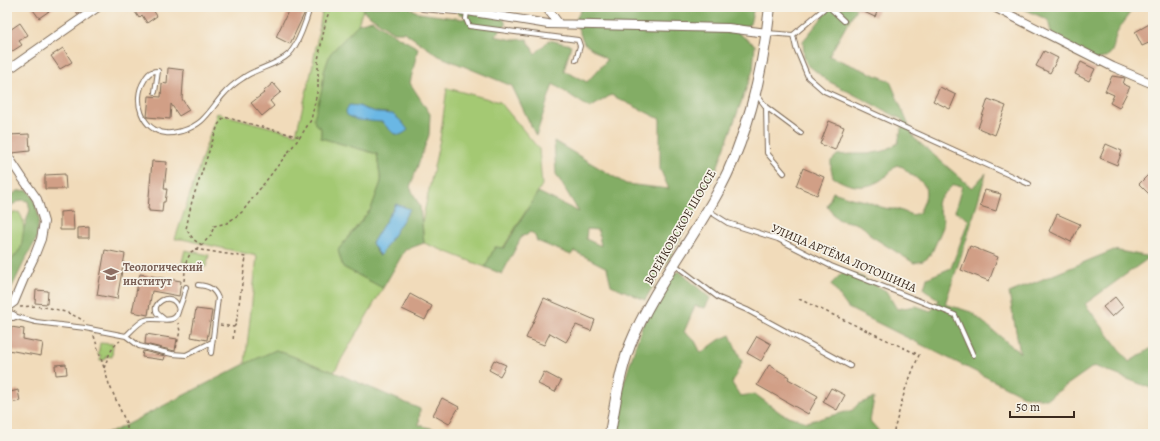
<svg xmlns="http://www.w3.org/2000/svg" width="1160" height="441" viewBox="0 0 1160 441" font-family="Alegreya,serif">
<style>
.green{fill:#a4c973;stroke:#707a48}
.forest{fill:#83ad65;stroke:#5f6c42;fill-rule:evenodd}
.water{fill:#6ab7e4;stroke:#527081}
.building{fill:#d19f86}
.lines{fill:none;stroke-linecap:round;stroke-linejoin:round}
.service-casing{stroke:#7b6855;stroke-width:6}
.minor-casing{stroke:#7b6855;stroke-width:10}
.tertiary-casing{stroke:#7b6855;stroke-width:12}
.path{stroke:#7b6855;stroke-width:1.5;stroke-dasharray:3 3;stroke-linecap:butt}
.service{stroke:#fff;stroke-width:4}
.minor{stroke:#fff;stroke-width:8}
.tertiary{stroke:#fff;stroke-width:10}
.labels{text-anchor:middle;dominant-baseline:central;stroke-width:3.5;stroke-linejoin:round;paint-order:stroke}
.street-label{font-size:12px;fill:#3b2a1e;stroke:#f7f3e8}
.education-label{font-size:12px;font-weight:bold;fill:#785e54;stroke:#f7f3e8;text-anchor:start}
</style>
<rect width="100%" height="100%" fill="#f7f3e8"/>
<filter id="ink" filterUnits="userSpaceOnUse"><feTurbulence type="fractalNoise" baseFrequency=".025" numOctaves="2"/><feDisplacementMap in="SourceGraphic" scale="8" xChannelSelector="R" yChannelSelector="G"/><feConvolveMatrix kernelMatrix="1 2 1 2 8 2 1 2 1" color-interpolation-filters="sRGB"/></filter>
<filter id="wash" filterUnits="userSpaceOnUse"><feTurbulence type="fractalNoise" baseFrequency=".012" numOctaves="4" result="noise"/><feDisplacementMap in="SourceGraphic" scale="16" xChannelSelector="R" yChannelSelector="G"/><feGaussianBlur stdDeviation="0.9" result="paint"/><feColorMatrix in="noise" values="0 0 0 0 0 0 0 0 0 0 0 0 0 0 0 0 0 1.4 0 .05"/><feComposite in="paint" operator="in"/></filter>
<g filter="url(#wash)">
<rect width="100%" height="100%" fill="#f1dbba"/>
<path class="green" d="M323,7H364L358,24L330,54L324,72L322,89L321,138L377,154L381,182L371,209L338,250L343,267L383,288L334,372L276,350L245,364L257,256L182,239H175L217,113L296,134L312,69Z
M447,88L500,102L539,149L542,185L503,248L495,247L485,267L424,243L422,222L440,139Z
M19,212L23,220L24,233L21,248L7,266V214Z
M185,250L209,255L206,267L182,262Z
M100,343L113,344L112,357L106,356L105,360H100L101,355H98Z"/>
<path class="forest" d="M364,7H408L419,13L462,19L470,16L459,14L455,7H499L506,25L494,36L514,40L527,39L535,54L549,40L571,45L564,71L587,82L607,60L584,43L575,21L581,10L587,7H754L750,24L738,33L755,45L753,70L716,171L693,216L645,300L611,285L607,268L574,251L571,255L537,241L534,234L530,232L527,235L522,236L502,274L485,267L495,247L504,248L538,192L579,212L556,174L554,141L626,184L669,189L660,169V119L611,95L590,108L553,84L536,136L512,86L439,56L404,32H393L363,11ZM587,229L598,230L601,246L586,239Z
M831,7H857L829,56L890,81L914,138L972,188L986,173L967,238L945,304L971,312L1020,353L1009,293L1114,250L1150,257L1085,304L1129,362L1153,347V389L1094,366L1047,399L1024,396L848,308L831,284L844,271L862,277L886,291L897,309L916,306L931,311L939,300L924,289L927,278L951,268L969,220L955,211L962,186L953,185L938,200L937,205L943,219V227L933,250L929,257L923,261L914,263L871,236C866,228 860,224 850,222C847,221 843,221 840,220C833,217 832,210 827,206L833,192L851,198L866,201L881,207L889,209H897L912,215L919,213C924,203 931,189 920,181C914,176 908,173 903,167L896,165C879,188 858,193 833,177L831,169V161L837,155L851,154H868L884,151L898,143L903,120L826,80L807,64L804,57L803,41Z
M1025,7H1134C1128,16 1121,24 1117,33C1114,39 1115,45 1112,51C1109,56 1105,58 1100,59C1081,62 1068,49 1053,40L1048,20L1024,9Z
M372,20L391,33L418,48L410,83L430,114L429,135L410,187L420,207L424,243L405,250L383,288L343,267L338,250L371,209L381,182L377,154L321,138V128L315,124L314,118L322,89L324,72L330,54L358,24ZM359,106C368,111 377,113 388,113L400,135L393,133L383,122L376,121ZM396,204L409,210L379,256L372,243Z
M28,190L34,199L39,218L36,240L26,258L11,289L7,292V266L21,248L24,228L30,210L28,201L21,200L12,205L9,207L7,204V198L18,191Z
M679,271L710,298L705,308L695,306L684,332L695,341L701,353L719,340L730,335L742,362L732,383L740,396L755,394L782,414L807,422L853,410L858,404L874,398L870,421L878,430V434H615L622,389L642,326L673,274Z
M276,350L334,372L420,409L419,425L449,433V434H99L112,432L245,364Z"/>
<path class="water" d="M349,105L359,106L365,109L380,113L393,114L402,122L408,130L404,133L400,135L393,133L382,122L357,120L347,115L346,111Z
M396,204L410,209L380,256L372,243Z"/>
<g id="blocks">
<path class="building" d="M31,7H55L39,18Z
M73,7H82L84,10L78,14Z
M132,7H151L157,16L147,23L142,15L139,18Z
M290,7H295L305,12L290,44L276,37Z
M853,7H879L875,17Z
M1153,22V41L1142,46L1135,32Z
M20,23L28,35L19,41L22,45L11,52L7,46V32Z
M63,48L72,62L60,69L51,56Z
M1044,51L1058,58L1050,73L1036,66Z
M1081,62L1095,69L1089,81L1075,74Z
M168,68L184,70L182,99L189,110L179,116L171,104L170,119L147,117L149,96L161,97L162,83L167,84Z
M1112,76L1125,78L1123,84L1130,87L1119,108L1110,103L1114,95L1105,91Z
M273,83L281,92L270,101L274,106L262,116L251,103L264,93L263,92Z
M940,87L956,95L950,109L933,101Z
M988,99L1006,106L995,135L978,128Z
M829,121L844,127L835,150L820,144Z
M29,134L30,151L12,153L11,151L9,135Z
M1106,144L1122,151L1117,165L1100,158Z
M152,161L167,162L164,189H167L165,202H163L162,212L149,211V209H148Z
M803,168L824,177L817,195L796,186Z
M1153,170V198L1139,184Z
M65,174L66,189H45V175Z
M985,190L1001,194L996,211L980,206Z
M73,211L74,230H60V212Z
M1057,214L1080,224L1071,242L1049,231Z
M89,227V238H78V228Z
M970,246L998,257L989,281L961,270Z
M105,250L125,254L117,299L97,295Z
M140,274L181,281L179,296L152,291L148,315L132,312Z
M36,290L48,291L47,304L35,303Z
M410,294L432,306L425,320L402,309Z
M1115,297L1123,307L1112,317L1103,307Z
M544,298L595,320L591,331L576,325L566,342L550,333L544,345L526,338Z
M196,309L212,311L207,340L191,337Z
M11,327L24,329L23,339L43,343L41,356L8,350Z
M146,334L177,339L175,351L145,344Z
M757,336L771,344L761,361L747,353Z
M143,351L165,356L164,360L142,357Z
M494,360L506,365L500,376L489,370Z
M66,364L67,374L56,375L55,365Z
M769,365L789,377L788,379L818,396L808,414L757,385Z
M544,372L561,381L555,392L538,384Z
M831,388L845,395L837,410L823,402Z
M18,390L20,401L7,404V393Z
M442,398L459,407L449,424L433,415Z"/>
</g>
</g>
<g filter="url(#ink)">
<use href="#blocks" fill-opacity="0" stroke="#7b6855" stroke-width="1"/>
<g class="lines">
<defs>
<path id="service" d="M829,7L844,21
M467,11L466,19L469,26L578,40L580,46L576,60
M767,33L793,35L796,48L808,77L824,91L1029,184
M793,35L826,7
M155,92L158,71C156,71 154,71 152,72C148,73 146,77 144,81C132,100 142,131 166,133C171,134 177,132 182,131C204,124 208,113 222,96C228,89 235,83 243,78C256,68 276,66 289,54C298,45 307,19 310,7
M757,95L766,107L801,133
M766,107L767,153L784,173
M709,211L728,223L778,239L831,266L955,315L973,355
M674,264L719,298L747,310L850,366
M198,285C208,286 214,288 218,298L211,353
M179,309L183,298L186,287
M13,316L36,322L85,328L126,336L139,346L172,354L186,355L212,342
M126,336C131,331 139,322 145,320C155,316 175,326 178,312C179,310 178,306 176,303C169,293 151,303 157,313C159,315 162,317 164,319"/>
<path id="minor" d="M423,7L467,11L548,24L728,28L767,33
M546,7L559,24
M994,7L1113,67L1153,84
M7,70L15,65L98,7
M7,155L23,179L37,199L44,222L41,239L34,257L24,278L14,302L7,307
M7,314L13,316"/>
<path id="tertiary" d="M610,434C615,404 619,374 630,345C652,290 691,243 719,190C749,134 763,70 770,7"/>
</defs>
<use href="#service" class="service-casing"/>
<use href="#minor" class="minor-casing"/>
<use href="#tertiary" class="tertiary-casing"/>
<path class="path" d="M202,245L194,240L186,229L192,201L218,125L224,117L300,137
M195,249L246,257L236,324L234,327L233,342
M184,281L186,262L191,252L202,245L211,235L214,226L227,223L242,212L300,137L311,120L318,88V60L326,20L331,7
M799,299L919,355L905,390L893,434
M20,307C40,304 67,310 84,321
M220,325L234,327
M94,336L109,384L127,425V434
M176,348L180,331L178,323
M104,368C108,358 110,348 120,341"/>
<use href="#service" class="service"/>
<use href="#minor" class="minor"/>
<use href="#tertiary" class="tertiary"/>
</g>
</g>
<defs>
<symbol id="university-bare" viewBox="-9 -9 18 18"><path d="M0-5L7-2L0 1L-7-2ZM-4 1L0 2.5L4 1V4Q0 6-4 4Z" fill="#8d6e63" stroke="#f7f3e8" stroke-width="2.5" paint-order="stroke"/></symbol>
</defs>
<g fill-rule="evenodd">
<use href="#university-bare" x="100" y="263" width="22" height="22"/>
</g>
<g class="labels">
<g class="street-label">
<text transform="translate(680 227) rotate(-60)">ВОЕЙКОВСКОЕ ШОССЕ</text>
<text transform="translate(844 258) rotate(23)">УЛИЦА АРТЁМА ЛОТОШИНА</text>
</g>
<g class="education-label">
<text x="123" y="267">Теологический<tspan x="123" dy="14">институт</tspan></text>
</g>
</g>
<rect width="1160" height="441" fill="none" stroke="#f7f3e8" stroke-width="24"/>
<path d="M1010 411v6h64v-6" fill="none" stroke="#3b2a1e" stroke-width="2"/>
<text x="1016" y="411" font-size="12" fill="#3b2a1e" stroke="#f7f3e8" stroke-width="3" paint-order="stroke">50 m</text>
</svg>
